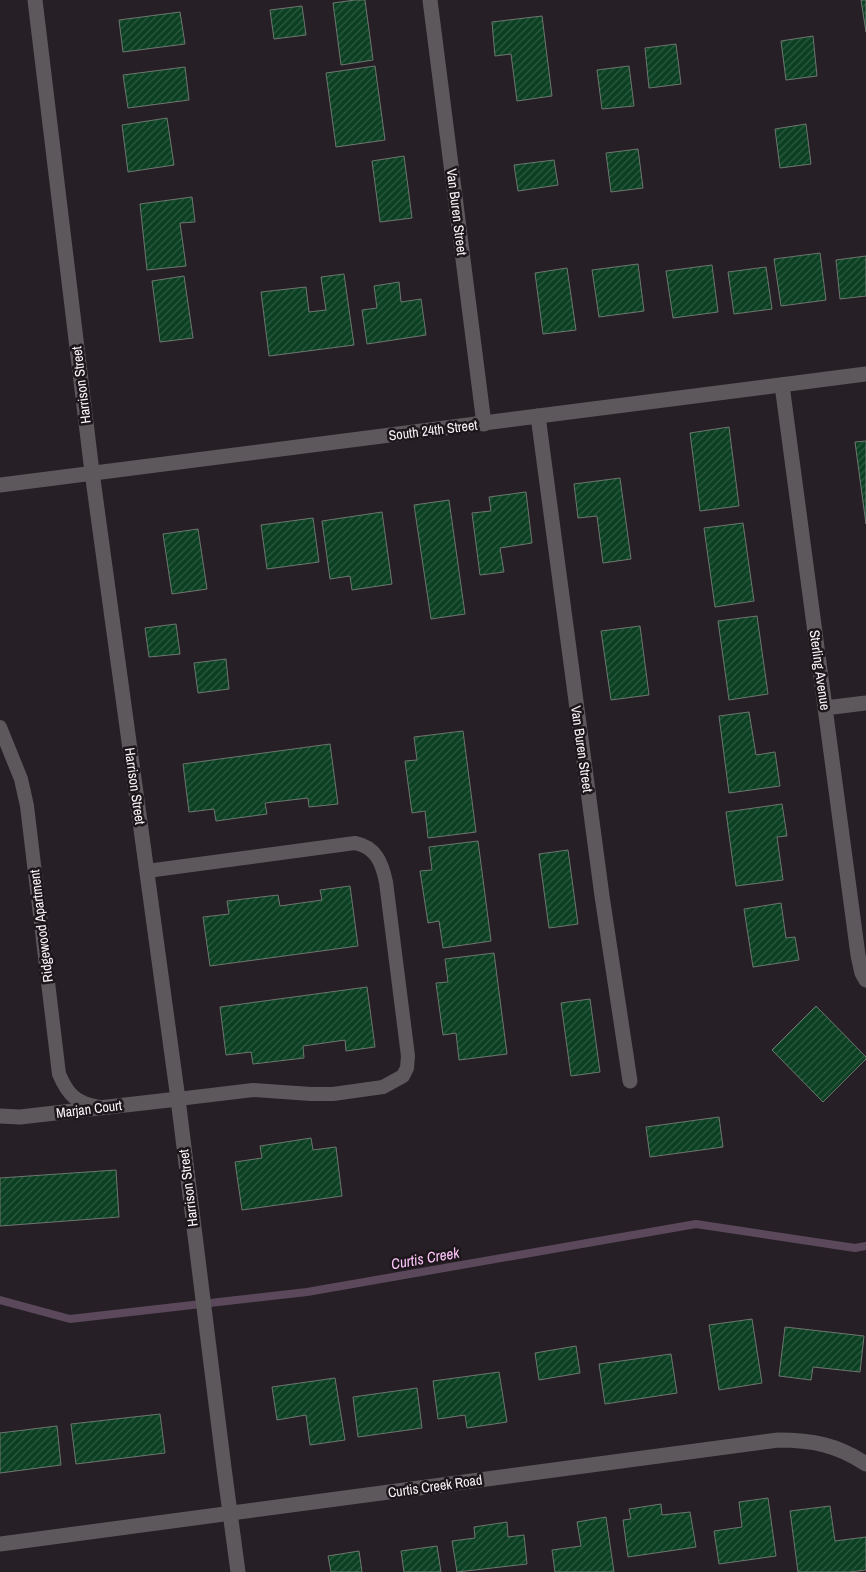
<svg xmlns="http://www.w3.org/2000/svg" width="866" height="1572" viewBox="0 0 866 1572" font-family="'Archivo Narrow',sans-serif">
<style>
.lines{fill:none;stroke-linecap:round;stroke-linejoin:round}
.stream{stroke:#5b495b;stroke-width:8}
.building{fill:url(#building-hatch);stroke:#6d766f}
.service{stroke:#5c585b;stroke-width:14}
.minor{stroke:#5c585b;stroke-width:15}
.tertiary{stroke:#5c585b;stroke-width:15}
.labels{text-anchor:middle;dominant-baseline:central;stroke-width:5;stroke-linejoin:round;paint-order:stroke}
.street-label{font-size:14px;fill:#f7f3f7;stroke:#1d171c}
.water-label{font-size:15px;font-style:italic;fill:#fdc4f9;stroke:#1d171c}
</style>
<defs>
<pattern id="building-hatch" width="6" height="6" patternUnits="userSpaceOnUse" patternTransform="scale(1.25)"><rect width="6" height="6" fill="#0b4022"/><path d="M-1 1l2-2M0 6l6-6M5 7l2-2" fill="none" stroke="#2f5c43"/></pattern>
</defs>
<rect width="100%" height="100%" fill="#262026"/>
<g class="lines">
<path class="stream" d="M0,1300L70,1319L307,1292L696,1224L855,1248L866,1246"/>
</g>
<path class="building" d="M355,0H365L373,60L341,65L333,3Z
M861,0H866V32Z
M302,6L306,35L274,39L270,10Z
M180,12L185,44L123,52L119,20Z
M542,16L552,96L517,101L511,54L495,56L492,22Z
M813,36L817,76L786,80L781,41Z
M676,44L681,84L649,88L645,48Z
M375,66L385,140L336,147L326,73Z
M629,66L634,106L602,109L597,70Z
M185,67L189,100L128,108L123,75Z
M167,118L174,165L128,172L122,125Z
M806,124L811,164L780,168L775,129Z
M638,149L643,188L611,192L606,153Z
M404,156L412,218L380,222L372,161Z
M554,160L558,185L518,191L514,165Z
M192,197L195,222L180,223L186,266L147,270L140,204Z
M820,253L826,300L781,306L774,259Z
M866,256V296L840,299L836,260Z
M638,264L644,311L599,317L592,270Z
M712,265L718,312L673,318L666,271Z
M766,267L772,309L734,314L728,272Z
M567,268L576,330L543,334L535,273Z
M344,274L354,345L269,356L261,292L306,287L309,312L326,310L321,277Z
M184,276L193,338L160,342L152,281Z
M399,282L401,302L421,299L426,335L367,344L362,310L377,308L374,286Z
M729,427L739,506L700,511L690,433Z
M866,441V524L855,442Z
M620,478L631,559L603,563L597,516L578,518L574,484Z
M526,492L532,543L500,548L504,572L480,575L472,513L491,511L489,497Z
M449,500L465,614L431,619L414,505Z
M382,512L392,584L352,590L350,576L330,579L322,521Z
M313,518L319,562L267,569L261,525Z
M743,523L754,601L715,607L704,528Z
M198,529L207,589L172,594L163,534Z
M757,616L768,694L729,700L718,621Z
M176,624L180,654L149,657L145,628Z
M640,626L649,695L611,700L601,631Z
M226,659L229,689L198,693L194,663Z
M749,712L756,755L775,752L780,786L729,793L719,716Z
M463,731L476,832L428,838L425,811L412,813L405,761L417,760L414,737Z
M330,744L338,804L309,807L308,798L265,803L267,814L216,821L214,809L189,812L183,764Z
M782,804L787,836L777,837L783,880L736,886L726,812Z
M478,841L491,941L443,948L439,921L428,923L420,871L432,870L429,847Z
M568,850L578,924L549,928L539,854Z
M350,886L358,946L210,966L203,917L229,914L227,901L278,895L280,906L322,900L320,890Z
M781,903L786,938L795,937L799,960L753,967L744,909Z
M494,953L507,1054L459,1060L456,1033L443,1035L436,983L448,982L445,959Z
M367,987L375,1047L346,1051L345,1040L303,1046L304,1058L253,1064L251,1052L226,1055L220,1007Z
M590,999L600,1072L571,1076L561,1003Z
M816,1006L866,1057V1059L823,1102L772,1050Z
M719,1117L723,1147L650,1157L646,1127Z
M311,1138L313,1150L336,1147L342,1196L242,1210L235,1162L262,1158L260,1146Z
M116,1170L119,1217L0,1226V1178Z
M752,1319L762,1383L719,1390L709,1325Z
M785,1327L864,1336L860,1372L813,1367L811,1380L779,1376Z
M576,1346L580,1373L539,1380L535,1353Z
M671,1354L677,1393L605,1404L599,1364Z
M499,1372L507,1422L467,1428L465,1415L438,1419L433,1381Z
M335,1378L345,1440L310,1445L306,1415L277,1420L272,1387Z
M417,1388L422,1428L358,1437L353,1397Z
M160,1414L165,1453L76,1464L71,1424Z
M57,1426L61,1465L0,1473V1433Z
M768,1498L776,1556L719,1564L714,1531L742,1527L739,1502Z
M661,1504L662,1515L690,1512L696,1547L628,1557L623,1520L631,1519L629,1509Z
M830,1506L835,1541L866,1537V1570L850,1572H798L790,1511Z
M606,1517L614,1572H555L552,1550L581,1546L577,1522Z
M507,1522L508,1537L524,1535L527,1564L457,1572L452,1541L475,1538L474,1527Z
M437,1546L441,1572H404L401,1551Z
M359,1551L362,1572H331L328,1556Z"/>
<g class="lines">
<path class="service" d="M0,727L21,779L27,806L59,1074C68,1095 76,1103 99,1107
M147,871L355,843C376,847 382,863 386,882L408,1056L407,1068L403,1076L383,1087L333,1094H311L253,1090L178,1099"/>
<path class="minor" d="M430,0L484,424
M782,385L858,955L862,973L866,980
M538,416L602,896L630,1081
M825,708L866,703
M0,1116L20,1117L178,1099
M0,1544L778,1440C812,1440 838,1445 866,1464"/>
<path class="tertiary" d="M35,0L92,472L178,1099L224,1468L238,1572
M0,485L866,374"/>
</g>
<g class="labels">
<g class="street-label">
<text transform="translate(457 212) rotate(83)">Van Buren Street</text>
<text transform="translate(81 385) rotate(-97)">Harrison Street</text>
<text transform="translate(433 430) rotate(-7)">South 24th Street</text>
<text transform="translate(820 670) rotate(82)">Sterling Avenue</text>
<text transform="translate(582 749) rotate(82)">Van Buren Street</text>
<text transform="translate(135 786) rotate(82)">Harrison Street</text>
<text transform="translate(41 926) rotate(-97)">Ridgewood Apartment</text>
<text transform="translate(89 1109) rotate(-7)">Marjan Court</text>
<text transform="translate(188 1188) rotate(-97)">Harrison Street</text>
<text transform="translate(435 1486) rotate(-8)">Curtis Creek Road</text>
</g>
<g class="water-label">
<text transform="translate(425 1258) rotate(-10)">Curtis Creek</text>
</g>
</g>
</svg>
